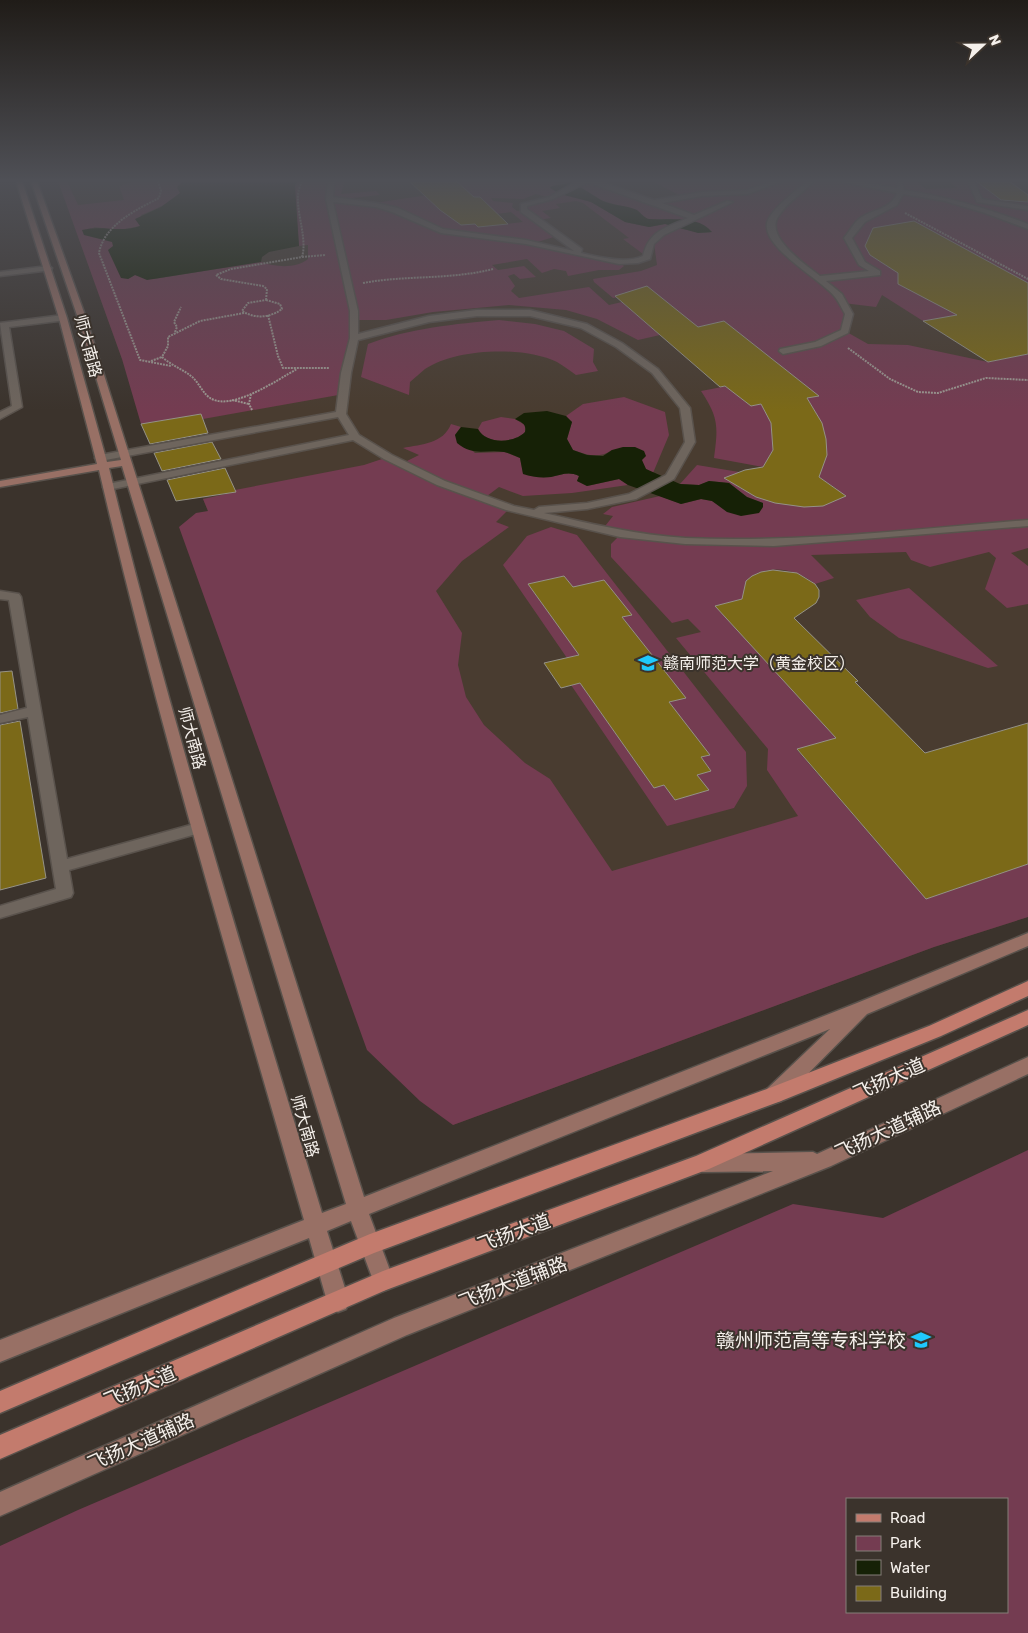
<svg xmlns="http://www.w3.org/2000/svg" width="1028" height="1633" viewBox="0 0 1028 1633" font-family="Rubik,'Noto Sans SC',sans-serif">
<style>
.built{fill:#493c30}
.green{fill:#743c51;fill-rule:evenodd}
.water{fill:#162106}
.building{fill:#7b6918;stroke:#959287}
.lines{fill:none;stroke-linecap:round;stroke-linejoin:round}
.street-casing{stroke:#59524c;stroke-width:3}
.secondary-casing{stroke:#59524c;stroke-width:3}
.primary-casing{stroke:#59524c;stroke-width:3}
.path{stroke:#9c9690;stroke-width:2;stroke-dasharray:2 1;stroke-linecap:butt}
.street{fill:#6e655d;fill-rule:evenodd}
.secondary{fill:#987065;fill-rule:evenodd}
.primary{fill:#c37b6d;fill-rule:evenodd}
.labels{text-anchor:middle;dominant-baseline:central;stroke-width:4;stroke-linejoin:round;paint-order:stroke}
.street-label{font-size:16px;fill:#f5f0eb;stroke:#3b332c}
.poi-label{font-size:16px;fill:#f5f0eb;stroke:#3b332c;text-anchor:start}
.near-street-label{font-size:19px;fill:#f5f0eb;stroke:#3b332c}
.near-poi-label{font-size:19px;fill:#f5f0eb;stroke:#3b332c;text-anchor:end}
</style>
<rect width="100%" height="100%" fill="#3b332c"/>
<path class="built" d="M58,181H1028V917L934,947L453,1125L154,376L122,359Z"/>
<path class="green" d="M58,181H67L78,205L124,200L119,186L135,181H183L177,187L180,193C168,204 156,209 141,215L140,226L120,230L93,227L112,241L128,279L135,275L154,279L261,262C275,267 296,269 308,259V245L299,246L294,185L298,181H345L341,194L376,191L380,195L343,199L375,203L428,195L461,225L475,224L478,227L523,222L511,212L480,216L484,200L480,197H474L456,181H553L557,184L588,181L654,202L683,197L652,181H916L926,189L957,188L949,181H979L980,185H987C994,204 1012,203 1028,202V283L914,222L878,227L865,245L870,255L902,275L898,282L902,286L918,293L1016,305L923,321L882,295L876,307L843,303L849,314L845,331L868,344L908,345L988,362L1028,354V548L1011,553L1028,566V604L1007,608L985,589L996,558L989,552L930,567L911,560L906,552L811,555L834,578L815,584C796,568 765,563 746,581V598L715,606L836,738L797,750L926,899L1028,864V917L934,947L453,1125L420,1101L367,1050L179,527L196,513L208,511L203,499L235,492V490L364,465L388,457L401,464L419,455L403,448C422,444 443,444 451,424L461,427L455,435L475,453L505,452L520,458L523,473C532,477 541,478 551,477C562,475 568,471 579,476L577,481L587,486L619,479L628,485L572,493L523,496L499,487L483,499L510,508L496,522L509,527L462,561L436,591L462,633L458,665L466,697L484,725L525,763L550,779L612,871L798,816L767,770L768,749L676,638L701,632L688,619L672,623L611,557V544L620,535L602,530L613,516L603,514L612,507L660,496L681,504L701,499L712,501L719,505L763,503L747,497L729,483L709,481L699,485L680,484L697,465L739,472L733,480C736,487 742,489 748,492C776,509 807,499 838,496L837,489L819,477C832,441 827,430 807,398L818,396L724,321L697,327L632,292L622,293L621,297L613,298L594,282L593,279L641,271L657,265L654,243C662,238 670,231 679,229C688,228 697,235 712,232L672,219H647L636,210L603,201L579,186L569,183L552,186L550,188L591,202L625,222L649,227L665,224L674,227L650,243L647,257L623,239L629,238L583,203L576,201L556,204L560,208L542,211L551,218L538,220L557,236L534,243L619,262L624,266L619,270H599L568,276L566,271L554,269L542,273L527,259L492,265L498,270L524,266L536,277L520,279L514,274L508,276L515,286L511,291L519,298L589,287L609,305L622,302L660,335L638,340L597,319L566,310L509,305L433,312L386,320H354L344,394L203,419L200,414L141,424L122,359ZM536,194L550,198L523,205L524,210L517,211L512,207L513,203L493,201L491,198L523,199Z
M499,320L535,324L564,331L594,349L593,362L598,371L576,375C570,371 564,366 557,362C523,346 457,348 425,369C420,373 415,378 410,382L409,395L361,377L368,344C410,328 455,324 499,320Z
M738,384L743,400L751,406L761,404L771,423L773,450L763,467L714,458C718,427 719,418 701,391Z
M624,397L665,412L669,435L653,473L646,469L641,460L612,450C599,459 587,455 573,450L567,439L572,422L566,416L583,404Z
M501,417L515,419L525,425V432C515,443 486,445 478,429L482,422Z
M551,527L577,535L746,752L747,786L734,808L667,826L571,685L580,683L654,788L664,785L675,800L708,790L697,775L711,771L701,757L709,755L669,702L685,698L622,617L632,615L573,587L564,576L528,584L559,627L565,626L585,653L567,658L503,565L527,536Z
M909,588L998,666L988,668L899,638L870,617L856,600Z
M1028,1150V1633H0V1546L78,1510L793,1204L883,1218ZM847,1499H1007V1612H847Z"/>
<path class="water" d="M183,181H298L295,185L299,246L269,252L262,257L261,262L147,280L135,275L128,279L121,278L108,250L113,246L112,242L84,235L82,230C102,225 120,233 140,226L135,219L161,207L180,193L177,187Z
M569,183C582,186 591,195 603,201C613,206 627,205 637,210C641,213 644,218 649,219C670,221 697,214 712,232L698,233L665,224L649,227L625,222L591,202L560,194L550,188L552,186Z
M547,411L566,416L572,422L567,439L573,450L587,455L603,456L612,450L623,447H635L644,451L646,456L642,460L646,469L680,484L699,485L709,481L729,483L747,497L763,503V507L759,513L741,516L727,512L712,501L701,499L681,504L628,485L619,479L587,486L577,481L579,476C568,471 562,475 551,477C541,478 532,477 523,474L520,458C515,456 509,453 504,452C485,449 474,457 457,443L455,435L461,427L478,429C486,445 515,443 525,432C527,424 521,422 515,419L524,413Z"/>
<path class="building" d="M409,181H456L474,197H480L508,224L478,227L475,224L461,225L440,210Z
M976,181H1009L1028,195V202L1001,200Z
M914,221L1028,283V354L988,362L923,321L957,315L898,284V273L870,255L865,246L873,228Z
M647,286L698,327L724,321L819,396L807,398L822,423L826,439L827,455L819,477L846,496L823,506L804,507L775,503L756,497L724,478L745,470L763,467L773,450L771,423L761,404L751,406L725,386L720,387L615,296Z
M201,414L208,433L150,444L141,424Z
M212,442L221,459L162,471L154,453Z
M225,468L236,492L176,501L167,480Z
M773,570L797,573L815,584L819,590V597L816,603L794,618L858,681L855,682L925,753L1028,723V864L926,899L797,749L836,738L715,606L742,599L746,581L752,576L761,572Z
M564,576L573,587L604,580L632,615L622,617L686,698L669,702L710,755L701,757L711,771L697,775L709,790L675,800L664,785L654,788L580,683L561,688L544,663L579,655L528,584Z
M12,671L18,709L0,713V672Z
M20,721L46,878L0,890V725Z"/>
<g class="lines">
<defs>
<path id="street" d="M328,181H334L333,197L376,203L398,208L443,229L526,240L574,251L521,212V204L549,197L578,181H599L654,200L702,192L747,190L772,181H782L748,194L702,196L662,203L694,215L727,201L733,202L664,235L654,244L650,259L638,263L619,264L526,244L441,233L392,212L376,207L333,202L358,311V334L429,316L477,310H530L587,324L622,343L658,369L690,408L695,442L674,479L636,499L587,509L544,513C591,524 638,535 686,538C800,543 915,529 1028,520V526L774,546L685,544L620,537L506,510L437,485L384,459L353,440L108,490L104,489L103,487L108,484L349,435L338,417L100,461L95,458L100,455L336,412L341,373L350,338V311L326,199ZM590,183L688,218C666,228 649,230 643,256C625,264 600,257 581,253L582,249L527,209V206L553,199L584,184ZM477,316H530L581,328L616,347L652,373L680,408L685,442L666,475L629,494L587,503L539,507L534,510L514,506L445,481L392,455L359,435L346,414L351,373L358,340L429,322Z
M807,181H814C803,193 786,203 778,217C765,237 806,265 820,276L869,271L859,265L844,238C849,232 853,224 859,219C872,209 891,210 897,193L839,181H855L897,188L898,182H902L904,190C947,197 987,208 1028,224V229L985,213L945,201L903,194L897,205L865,222L852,238L865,262L880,271V275L826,281L842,294L853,314L848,333L821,346L783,354L779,351L780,349L815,342L841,330L845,314C842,309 839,302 835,297C822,280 762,248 767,223C771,209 796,191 807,181Z
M968,181H974L982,199L1028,206V210L977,202Z
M48,266L52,268L51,270L0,276V272Z
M63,315L66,316V320L9,327L22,407L0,419V412L12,406L0,323Z
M0,591L19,594L21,597L67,859L198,823L203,824L206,828L203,832L69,870L73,893L71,897L0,918V906L56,889L28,717L0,723V715L27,708L9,600L0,599Z"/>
<path id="secondary" d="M16,181H22L67,318L107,462L121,460L78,318L31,181H37L86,318L364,1197L857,1003L1028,933V946L867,1014L781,1101L774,1103L767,1101L765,1095L767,1089L830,1029L369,1214L394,1281L390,1288L383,1291L376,1288L351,1221L327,1231L349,1301L346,1309L338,1312L330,1309L327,1301L309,1238L0,1362V1340L304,1220C232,971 158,723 99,470L0,487V481L97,464L59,318ZM122,466L346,1204L322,1213C247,966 170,719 109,468Z
M1028,1057V1074L831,1166L407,1335L0,1516V1492L394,1318L773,1171L703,1172L696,1169L693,1163L696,1157L703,1154L813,1152L817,1154Z"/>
<path id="primary" d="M1028,981V996L941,1036L781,1101L374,1253L0,1413V1391L370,1234L767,1089L929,1026Z
M1028,1010V1025L709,1169L386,1290L0,1459V1435L383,1271L696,1156Z"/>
</defs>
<use href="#street" class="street-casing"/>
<use href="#secondary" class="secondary-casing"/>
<use href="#primary" class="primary-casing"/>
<path class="path" d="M158,181L161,191L159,198C136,210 104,225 99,253L140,360L171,366
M905,213L1028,279
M302,257L326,255
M363,283C406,275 450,280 493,269
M266,300L267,289L263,286L221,279L216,275L231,269L302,257C309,235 289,198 303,181
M266,300L280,304L282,309C270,318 255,319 242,311L248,303Z
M244,313L200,321L168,337V346L162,357C171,365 182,369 191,376C199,382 203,395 212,399C234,410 277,380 297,369
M268,315L278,356L283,368H329
M175,332L177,327L174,322L181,307
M848,348L890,379L918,392L938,393L986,378L1028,380
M151,361L162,357
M251,394L249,404L252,410
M232,400L249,404"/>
<use href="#street" class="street"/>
<use href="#secondary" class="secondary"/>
<use href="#primary" class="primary"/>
</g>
<linearGradient id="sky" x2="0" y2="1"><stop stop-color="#201c18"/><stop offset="0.44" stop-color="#4f5056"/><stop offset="1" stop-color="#4f5056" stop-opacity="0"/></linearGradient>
<rect width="1028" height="410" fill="url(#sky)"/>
<defs>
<symbol id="university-bare" viewBox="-9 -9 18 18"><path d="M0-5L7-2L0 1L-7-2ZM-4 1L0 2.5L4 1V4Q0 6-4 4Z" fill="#1fc9fd" stroke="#3b332c" stroke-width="2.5" paint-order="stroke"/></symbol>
</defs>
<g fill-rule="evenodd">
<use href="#university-bare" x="634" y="649" width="28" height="28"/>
<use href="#university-bare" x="907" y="1326" width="28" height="28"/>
</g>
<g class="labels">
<g class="street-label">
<text transform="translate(88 346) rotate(75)">师大南路</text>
<text transform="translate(192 738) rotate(75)">师大南路</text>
<text transform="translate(305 1126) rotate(74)">师大南路</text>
</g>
<g class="poi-label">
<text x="663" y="663">赣南师范大学（黄金校区）</text>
</g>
<g class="near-street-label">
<text transform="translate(889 1079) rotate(-24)">飞扬大道</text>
<text transform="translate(888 1130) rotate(-25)">飞扬大道辅路</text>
<text transform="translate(514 1233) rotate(-20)">飞扬大道</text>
<text transform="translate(513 1283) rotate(-21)">飞扬大道辅路</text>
<text transform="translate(140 1387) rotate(-23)">飞扬大道</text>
<text transform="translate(141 1442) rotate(-24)">飞扬大道辅路</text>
</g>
<g class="near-poi-label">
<text x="906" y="1340">赣州师范高等专科学校</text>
</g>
</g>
<rect x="846" y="1498" width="162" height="115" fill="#3b332c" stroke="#857f78"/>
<rect x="856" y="1514" width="25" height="8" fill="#c37b6d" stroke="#857f78"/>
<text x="890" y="1523" font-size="15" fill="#f5f0eb">Road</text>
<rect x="856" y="1536" width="25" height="15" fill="#743c51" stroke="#857f78"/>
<text x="890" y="1548" font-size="15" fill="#f5f0eb">Park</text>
<rect x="856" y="1560" width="25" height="15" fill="#162106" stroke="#857f78"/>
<text x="890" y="1573" font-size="15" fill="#f5f0eb">Water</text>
<rect x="856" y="1586" width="25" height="15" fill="#7b6918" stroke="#857f78"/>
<text x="890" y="1598" font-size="15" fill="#f5f0eb">Building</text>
<g transform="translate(983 45) rotate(68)" stroke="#3b332c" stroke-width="4" paint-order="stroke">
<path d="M0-4L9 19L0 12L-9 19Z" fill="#f5f0eb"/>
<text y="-8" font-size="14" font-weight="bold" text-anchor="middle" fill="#f5f0eb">N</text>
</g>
</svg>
